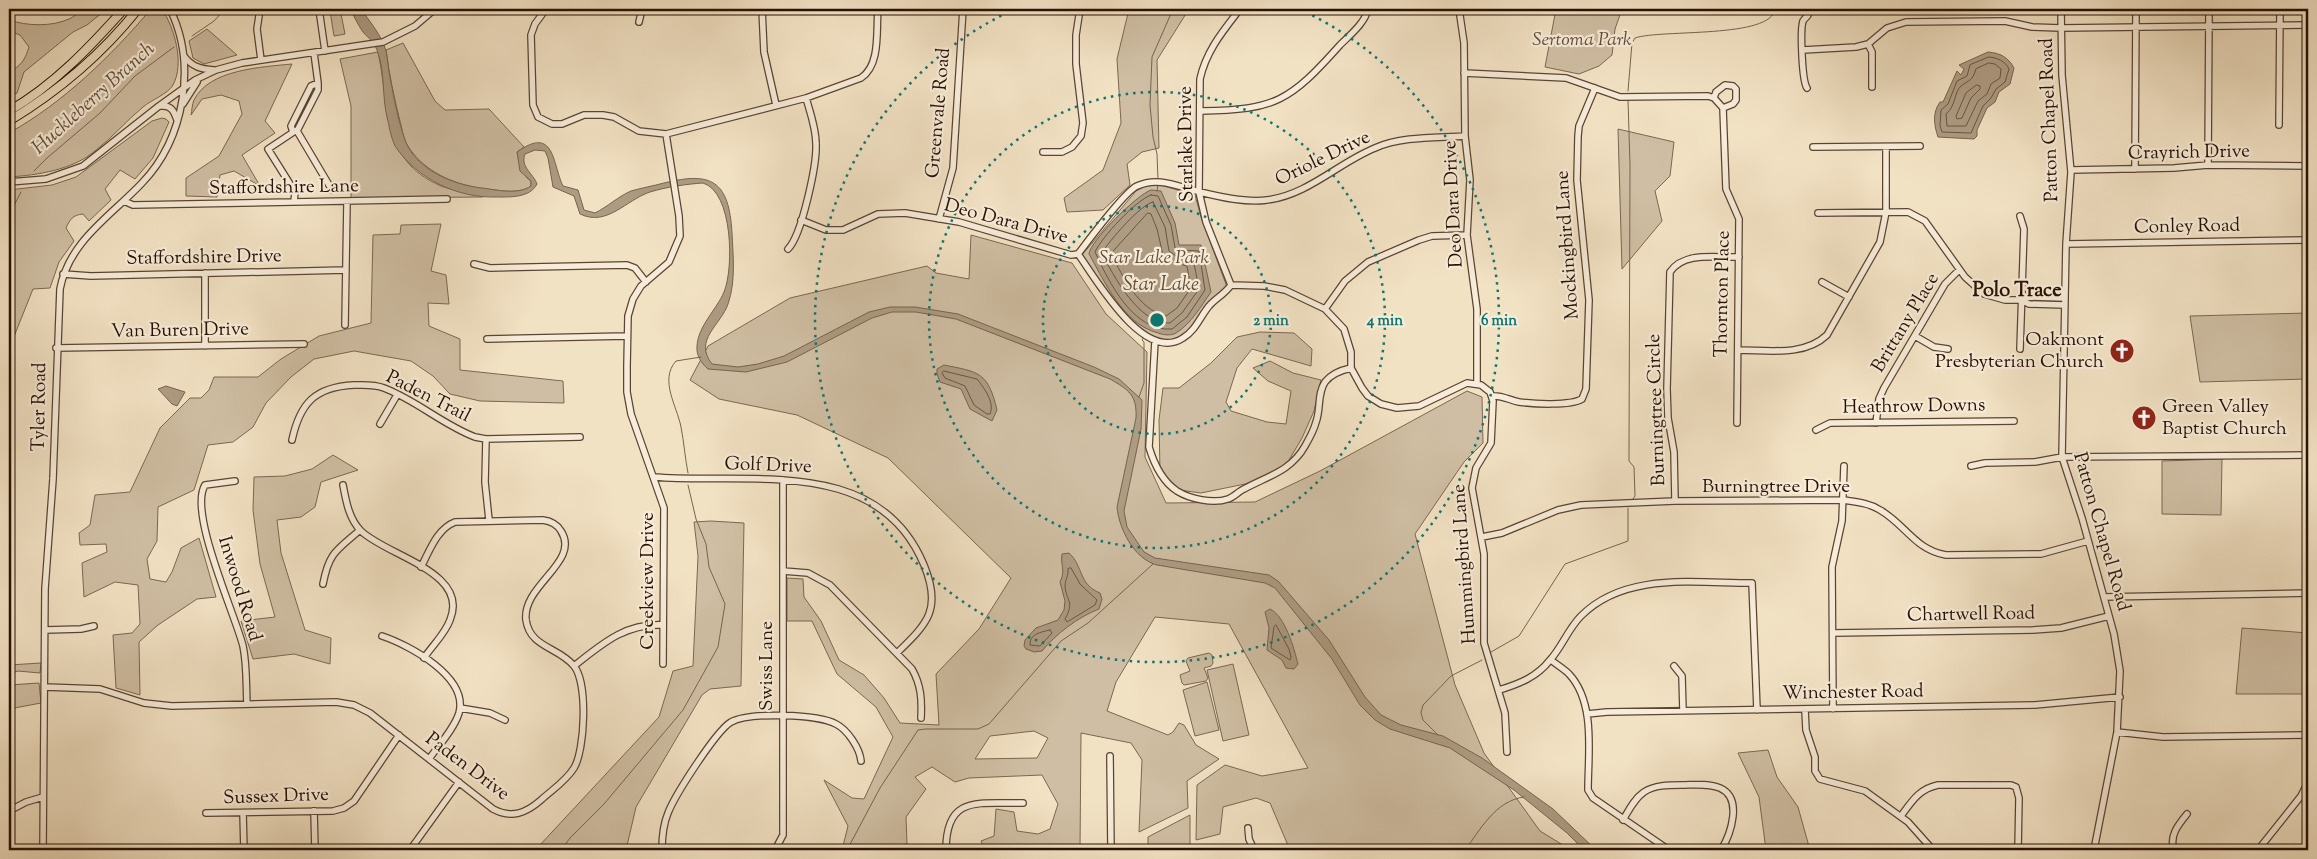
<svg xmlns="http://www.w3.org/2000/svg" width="2317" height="859" viewBox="0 0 2317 859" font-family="'Sorts Mill Goudy',serif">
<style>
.green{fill:#cfbea3;stroke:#7b6752;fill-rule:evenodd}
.water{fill:#ad9b82;stroke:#77634f}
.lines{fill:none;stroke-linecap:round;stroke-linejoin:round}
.shore{stroke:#6a5642;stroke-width:1}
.stream{stroke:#77634f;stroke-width:1}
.minor-casing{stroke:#5a4432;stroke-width:8}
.highway-casing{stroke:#271002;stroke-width:10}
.minor{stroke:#f7ecd9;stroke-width:5.5}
.highway{stroke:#f2e2c4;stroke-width:8}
.ring{fill:none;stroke:#0f766e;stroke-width:2.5;stroke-dasharray:2.5 5}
.labels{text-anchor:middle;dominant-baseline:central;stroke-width:4.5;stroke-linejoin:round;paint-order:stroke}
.park-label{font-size:19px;font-style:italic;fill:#624d3a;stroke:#f7ecd9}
.street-label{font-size:19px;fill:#271002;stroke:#f7ecd9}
.poi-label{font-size:19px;fill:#271002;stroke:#f7ecd9;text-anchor:end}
.water-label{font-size:20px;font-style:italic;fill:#634f3c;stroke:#f7ecd9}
.neighbourhood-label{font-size:20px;font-weight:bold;fill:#271002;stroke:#f7ecd9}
.centre{fill:#0f766e;stroke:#f7ecd9;stroke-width:2.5}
.ring-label{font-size:15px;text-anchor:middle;font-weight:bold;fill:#0f766e;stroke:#f7ecd9;stroke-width:4.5;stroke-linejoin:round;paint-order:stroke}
</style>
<rect width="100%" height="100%" fill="#f2e2c4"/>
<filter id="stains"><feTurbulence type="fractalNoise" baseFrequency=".004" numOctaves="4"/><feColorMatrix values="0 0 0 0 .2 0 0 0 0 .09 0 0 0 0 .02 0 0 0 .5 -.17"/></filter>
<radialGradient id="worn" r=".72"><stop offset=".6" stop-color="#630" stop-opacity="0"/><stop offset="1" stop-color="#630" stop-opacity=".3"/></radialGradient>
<path class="green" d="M83,9H103V12L87,25L73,32L24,72L17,93L9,97V72C21,66 25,60 29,47L20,35L9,31V20C27,26 51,27 69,19C74,17 79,12 83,9Z
M151,9H162C174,27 185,63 173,85C168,94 151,100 143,107C126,121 112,138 95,151C72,170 38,175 9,177V133C63,103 111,56 151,9Z
M340,9L345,34L334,36L330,11Z
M1129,9H1189L1157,60L1159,148L1142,152L1127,164L1130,185L1103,210L1067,212L1064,198L1103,170L1121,123L1117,59Z
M1556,9H1622L1615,29L1612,55L1599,66L1579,74L1545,67Z
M207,29L237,55L204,64L193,58L189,41Z
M403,43L435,101L445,110L489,109L524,147L517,152L527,178L531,181V186C519,195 499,190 486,189C454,185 423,172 406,143C403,137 402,128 400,121C394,97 389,74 386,50Z
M378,52C390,106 379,159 441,186C450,190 480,193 483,197L351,198V106L340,59Z
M292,64L265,121L275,133L242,155L260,186L234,171L220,175L217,197L186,196V178L219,156L242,114L239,101L221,95L202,99L191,115C192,111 192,104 194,100C209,69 263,67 292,64Z
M162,118L166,119L169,122L153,158L135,179L120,170L105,189L111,200L89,221L83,214C73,215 70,219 66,228L74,241L59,262L50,288L33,289L9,349V190L52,185L76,177L152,121Z
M1618,129L1674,142L1670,176L1655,191L1662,221L1622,269Z
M1157,184L1195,195L1201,217L1227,287C1213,303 1199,326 1180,337C1143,358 1098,279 1082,255L1136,191L1148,185Z
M441,224L431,271L446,275L449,304L428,303L429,326L460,339V370L563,381L564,403L480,401L450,394L433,376L411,361L354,351L314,359L291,377L266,403L253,427L233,442L208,445L194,490L158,507L157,541L147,559L150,579L166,582L172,572L181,548L199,538L216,597L197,599L158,625L139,642L140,695L116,688L113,635L132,633L140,624L138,585L115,582L84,597L82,563L107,552L106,544L80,545L79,533L90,525L95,495L130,492L160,428L190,398H201L209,390L214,377H258L281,359L319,336L371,323L373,235L400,234L401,225Z
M971,235L1072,263L1106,314L1147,352L1145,457L1166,503L1255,502L1320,471L1467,391L1482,397L1483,443L1464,462L1415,534L1455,685L1484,753L1540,831L1571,850H1290L1270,803L1256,798L1223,807L1220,834L1196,840L1197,785L1225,765L1262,776L1308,768L1229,624L1155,617L1116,682L1107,711L1168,735L1173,732L1179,723L1184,725L1196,745L1219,759L1187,781L1188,808L1139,832L1142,760L1131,743L1081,733L1080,850H1028L1022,848L985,850L981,841L994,836L996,809L1014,812L1017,831L1038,834L1050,829L1058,804L1042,775L969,778L955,782L932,767L915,777L926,789L906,817L907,844L874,850H842L848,826L824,780L852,798L864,799L893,737L876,707L837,674L812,621H787V578L803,579L804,597L821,621L839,660L864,675L884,698L900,723L939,725L936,674L979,629L1011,578L888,458L797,415L719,399L690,380L708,346L790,298L927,266L936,273L969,279ZM1034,731L1048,738L1037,758L975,759L990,736Z
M2308,313V379L2200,382L2190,316Z
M1260,332L1294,333L1312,349L1311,366L1252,349L1237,368L1226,402L1231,411L1267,422L1286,424L1291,391L1268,381L1253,368L1270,361L1293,373L1321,380L1314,411L1302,438L1282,472L1245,484L1201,493L1172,489L1160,472L1159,420L1163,388H1179L1211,363L1237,337Z
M333,455L358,470L321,482L315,507L301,517L277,520L281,553L305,630L331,638L330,664L294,654L253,659L241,621L275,617L260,564L253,510L254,477L285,476L312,469Z
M2222,459L2221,515L2162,514V461Z
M711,521L744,523L741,686L710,689L702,695L636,807L626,850H527L539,846L659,717L673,671L693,666L698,556L694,522Z
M2242,628L2308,633V694H2236Z
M1209,653L1212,655L1213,663L1211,666L1204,668L1208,678L1206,681L1184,685L1182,683L1180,675L1190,671L1186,661L1188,658Z
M41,663L40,673L18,671L9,674V665Z
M1233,664L1249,735L1223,741L1207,670Z
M1207,682L1219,730L1195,736L1183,690Z
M39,683L41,703L9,709V685Z
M1768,750L1777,777L1798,807L1810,850H1766L1759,797L1738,753Z
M1190,815V845L1148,846V837Z"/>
<path class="water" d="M350,9H361C370,22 382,36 386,51C388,60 388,69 390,77C394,98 398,120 405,140C416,170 454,185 482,188C497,190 518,195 531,186V181L520,171L517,152C555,125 552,163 563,186L578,190L584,210L595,213C607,207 619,196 631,191C641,188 653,186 664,183C712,171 729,181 732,233C733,256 736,281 728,304C721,325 693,340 712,364L738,367L758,364L784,356L869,312L890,307H915L958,314L1094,367L1119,379L1142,400L1141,429L1124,511L1127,527L1144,552L1155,558L1269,575L1278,581L1329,640L1365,697L1381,715L1401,725L1443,736L1482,758L1553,809L1596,850H1584L1567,833L1514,790L1450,748L1390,729L1375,720L1360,705L1332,659L1275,588L1265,583L1157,565C1134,559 1119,529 1117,507L1136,418C1137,395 1129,390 1110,379L956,319L916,312H892L872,318L787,362L746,372L708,369C701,363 696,355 697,346C698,326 717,309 724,292C734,268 733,192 703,183C687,184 666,187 650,192C626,200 607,227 580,214L574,196L553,187L548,158L545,151L535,150L525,154C520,167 533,173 537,184C530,198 510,197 496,197C457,198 417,179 395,146C391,138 389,125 387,117C382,96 385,73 378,53C375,42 369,39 363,32C358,25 354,16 350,9Z
M1988,52C2000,53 2008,57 2014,68L2010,84L1999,92L1995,102L1987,108L1977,130V136L1974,139L1938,137C1934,125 1932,113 1940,102H1943L1957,71L1961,75L1964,69L1959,65Z
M1151,190L1161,191L1175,223L1179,245H1201L1211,292C1201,306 1191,324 1176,333C1171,336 1163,335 1158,333C1123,324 1105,282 1089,254C1090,241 1138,194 1151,190Z
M944,365C979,372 988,372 997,410L992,421L970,409L961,389L940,382L937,374V369Z
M166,386L185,392L177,406L172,404L158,389Z
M1069,553C1084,567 1078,584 1100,593L1102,599L1099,609C1078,617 1056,634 1042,651L1034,652L1026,649L1024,646L1025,640L1036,628L1058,620L1064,610L1065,601L1060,582C1066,570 1060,565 1062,554Z
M1270,609C1285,616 1294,648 1298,664L1294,669L1286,668L1282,660L1267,650L1269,628L1265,612Z"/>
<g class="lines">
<path class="shore" d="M1989,57C1998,58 2005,61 2009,69L2005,82L1996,89L1991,98L1983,106L1971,133L1942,132L1940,126L1941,110L1948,104L1957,81L1967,76L1970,65Z
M1989,63L1995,64L2001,69L2000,78L1991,84L1987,94L1978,101L1966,126H1947L1946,114C1956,106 1954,92 1961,86C1970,79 1972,82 1976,69Z
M1977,85L1980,86V89L1971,98L1962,118L1957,119L1956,116L1966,93Z
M1151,195L1158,196L1171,225L1175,248L1179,250L1199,251L1205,290L1187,317L1172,329C1133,332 1109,282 1095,252C1101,238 1136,200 1151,195Z
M1153,202L1165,227L1169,251L1176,256L1193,258L1199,289L1182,313L1170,323C1140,325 1113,276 1102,253C1108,242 1141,204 1153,202Z
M1148,213L1151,214L1157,229L1163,255L1172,262L1187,266L1191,288L1177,308L1166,316C1139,310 1123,277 1111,254Z
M944,371L977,379C984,388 995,402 990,414H987L974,405L965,386L945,378L942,373Z
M1071,568L1080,584L1097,600L1095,605L1067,622L1065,619C1075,601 1066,601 1065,586C1065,580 1069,575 1068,569Z
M1276,625L1289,649L1291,657L1290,660L1271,648L1274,627Z
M1050,630L1052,633L1040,646L1030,645C1029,634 1041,632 1050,630Z"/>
<path class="stream" d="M192,36L214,21L225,9
M1628,91L1632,43L1635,38C1661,29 1772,39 1775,9
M1628,100L1630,165L1629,451V461L1634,467L1635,496L1633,499
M34,171L47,158L100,113L135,76L174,47
M1158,180L1157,154L1153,137L1150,105L1152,57L1173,9
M1157,191L1158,184
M9,215L21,192
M1139,397L1144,383V342L1142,340L1144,337
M688,473C685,458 684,442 681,427C677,406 659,380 676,361L701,357
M1491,652L1519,636L1565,564L1628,541V508
M1438,735L1423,720L1421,713L1423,705L1451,676L1482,660
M561,850L570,838L604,804L683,710L718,647L725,604L709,567L706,544L696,519L688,485
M847,850L880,788L918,730L926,729H978L989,724L1061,641L1088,623L1153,564
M1465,850C1481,829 1495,801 1524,797"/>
<defs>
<path id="minor" d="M260,9L257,29L261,60
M319,9L325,51
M546,9L535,24L531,35L533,105L538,117L552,124H562L584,115H603L614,117L639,131L666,134L806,98L861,78C881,65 876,30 878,9
M762,9L764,52L776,105
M1459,9L1464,43L1465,136L1470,180L1467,235L1477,309V384
M2061,9L2062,75L2071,172L2066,244L2062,457L2082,518L2114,634L2120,671L2117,732L2094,850
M639,22L642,9
M1868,44L1872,52V87
M1803,50L1856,47L1868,44L1887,28L1906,22L2005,21L2032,27L2061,28L2308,25
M314,53L318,83
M184,56C192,67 201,69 214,70
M1464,73L1566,78L1620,97L1708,96L1714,98L1723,108L1726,189L1739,219L1737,423
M1807,88C1802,81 1800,30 1803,21C1804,19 1807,17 1808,15
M1714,98L1716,92L1725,85L1733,86L1736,89V100L1733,104L1723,108
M183,104L197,82
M161,106C171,105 174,111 177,120
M1201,111C1276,110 1290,101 1340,45C1350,35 1365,23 1368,9
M2279,125L2280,9
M297,131L332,190
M293,132L291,126L311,86L318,83V90L297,131
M1813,147L1920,146
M1043,152H1062L1072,147L1081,136L1083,123L1076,64V35L1080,9
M2208,165L2209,9
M2135,169L2136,9
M2071,170L2174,168L2208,165L2308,166
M9,182L46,179L83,166L159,106L195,80L216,70L242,63L383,42L415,26L435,9
M124,201L133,205L447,199
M294,202L295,192L268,149L295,131
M1818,213L1908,212L1925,221L1965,277L1984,294L2005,300H2022L2029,297L2064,298
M2020,216L2024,229L2020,349
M939,219L953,168L963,9
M801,220L826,230H843L878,214L905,213L959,222L1071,255L1078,254
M2066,244L2308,240
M788,249C802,235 817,164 816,144C816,128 810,112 806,98
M1078,254C1088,241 1125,191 1137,186C1159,176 1178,187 1200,192C1220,197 1246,203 1267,200C1308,195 1338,163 1375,148C1402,136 1437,138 1465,136
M1078,254C1096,279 1144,364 1183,338C1196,330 1200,317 1209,306C1216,298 1225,294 1231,285
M474,264L490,268L627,265L635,268L646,282
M63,274L91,276L346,270
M1822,282L1849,297
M1231,285L1264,286L1285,290L1325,309L1344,329L1351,352V368L1362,388L1368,396L1381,404L1397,408L1419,406L1467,383L1481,385L1490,392L1493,401L1491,443L1476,468L1472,488L1484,554V643L1505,713L1507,752
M1231,285L1206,222L1199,192L1200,79C1206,51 1223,31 1240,9
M2022,300L2029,304L2064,305
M1325,309L1345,281L1368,262L1419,240L1432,236L1467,235
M345,325L347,202
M1915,336L1934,347L1948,349
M487,339L627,336
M1155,341L1149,447C1154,464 1162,481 1177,491C1190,499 1213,504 1228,499C1234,497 1239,491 1244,489C1268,476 1291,471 1305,446C1309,439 1314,430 1316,422C1321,409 1317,394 1325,382C1331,374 1342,370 1351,368
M205,346V273
M56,348L304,344
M1738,350C1767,350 1804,357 1827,335L1880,242L1886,212V147
M1492,396C1502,395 1509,400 1519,402C1534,404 1570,406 1582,399L1586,389L1589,300L1577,180L1578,136L1579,126L1595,88
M1876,423L1879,399L1884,388L1945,284L1959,270
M380,424L397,395
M1816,430L1830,423L2014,421
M486,439L485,482L489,520
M292,440C300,403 315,387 354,385C364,385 374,384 384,388C416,400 443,425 475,437L486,439L580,437
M1971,466L1985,463L2035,462L2062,457L2308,455
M654,477C748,485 878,454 924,565C942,609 928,623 897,653
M235,481L205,485C188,512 235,614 243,646C247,665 246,684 247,704
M343,485C346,501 349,519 361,531C387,556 470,572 450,620C445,634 432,646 424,658
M1675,501L1674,452L1668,418L1667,389L1670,272C1684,251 1716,258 1739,257
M1482,537L1502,533L1558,510L1581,505L1675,501L1843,500C1856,502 1869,503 1880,510C1905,524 1915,550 1946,555L2041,554L2088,541
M2308,553V593
M783,571L808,573L830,585L912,669C921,685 922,699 921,718
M323,584C329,552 337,550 360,530
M2104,597L2308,593
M45,630L81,629L94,626
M1833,633L2033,630L2061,628L2109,616
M382,636C409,645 469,677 459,713C454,729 439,745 429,759
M1551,660C1557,665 1564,669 1569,674C1596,703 1588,754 1588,790L1593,798L1669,850
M663,664L664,508L631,414L627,392V366L628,316L633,299L641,286L669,262L680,236L679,216L666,134
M574,666C602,644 625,623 663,625
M1674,666L1682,676L1683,711
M45,687L100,689L144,703L172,706L336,702L354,705L370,713L493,809C512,819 526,813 541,800C552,790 566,781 574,768C585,750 588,683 574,666C559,647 530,648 526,620C522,585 581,562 561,531C557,524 550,521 543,520L455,522C437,529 430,550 421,567
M1499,690C1519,684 1537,677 1550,660C1562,647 1568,629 1581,616C1625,572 1694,583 1752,583L1757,710
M460,708L490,713L505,720
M1833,709L1832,567L1842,521L1844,466
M1805,710L1806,730L1815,757V771L1820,779L1865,791L1908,822L1933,850
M1587,714L1607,712L2035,705L2120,697
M2117,732L2163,737L2308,735
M1110,756L1111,850
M9,811L26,802L43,797
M314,811L315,850
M206,813L333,811L344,808L354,801L399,735
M243,813L244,850
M1901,816C1912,801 1919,789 1938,785H2011L2016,787L2019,798L2018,850
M1623,820C1629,810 1634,799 1644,792C1655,785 1668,785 1681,785C1693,785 1708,783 1720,788C1743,798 1731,834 1721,850
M1248,828L1249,839L1254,850
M43,850L45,589L53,479L60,289C69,241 111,216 142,183C185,138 197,64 170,9
M410,850L459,782
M662,850C662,837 663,825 668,813C675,795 716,731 731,722C749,712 818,714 836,724C848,730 860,749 861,761
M775,850L783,835V480
M946,850C946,794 979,804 1023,803
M2174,850C2169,836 2178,825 2187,814
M2258,850L2301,796L2308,782"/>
<path id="highway" d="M9,111C54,85 89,48 124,9
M9,121C57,92 103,53 138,9"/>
</defs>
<use href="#minor" class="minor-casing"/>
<use href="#highway" class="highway-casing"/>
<use href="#minor" class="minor"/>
<use href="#highway" class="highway"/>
</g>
<g class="ring">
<circle cx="1157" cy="320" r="114"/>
<circle cx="1157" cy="320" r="228"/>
<path d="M1299 9A342 342 0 1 1 1015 9"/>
</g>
<defs>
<symbol id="church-disc" viewBox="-11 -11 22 22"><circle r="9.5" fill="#8f2418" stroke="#f7ecd9"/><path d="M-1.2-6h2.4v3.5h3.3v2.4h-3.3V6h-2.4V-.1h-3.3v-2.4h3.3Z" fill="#fff"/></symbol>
</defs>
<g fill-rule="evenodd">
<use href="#church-disc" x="2108" y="337" width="28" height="28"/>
<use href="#church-disc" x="2130" y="404" width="28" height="28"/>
</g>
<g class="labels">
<g class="park-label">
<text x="1582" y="40">Sertoma Park</text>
<text x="1154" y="258">Star Lake Park</text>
</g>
<g class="street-label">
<text transform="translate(939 113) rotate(-85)">Greenvale Road</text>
<text transform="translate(2050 120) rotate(-92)">Patton Chapel Road</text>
<text transform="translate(1187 144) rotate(-91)">Starlake Drive</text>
<text transform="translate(2189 153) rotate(-1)">Crayrich Drive</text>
<text transform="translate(1323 159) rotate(-26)">Oriole Drive</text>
<text transform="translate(284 188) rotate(-1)">Staffordshire Lane</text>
<text transform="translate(1454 204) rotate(-93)">Deo Dara Drive</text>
<text transform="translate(1006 222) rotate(15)">Deo Dara Drive</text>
<text transform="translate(2187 227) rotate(-1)">Conley Road</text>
<text transform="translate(1568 245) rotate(-94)">Mockingbird Lane</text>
<text transform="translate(204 258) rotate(-1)">Staffordshire Drive</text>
<text transform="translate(1723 294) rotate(-89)">Thornton Place</text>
<text transform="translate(1906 323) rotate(-59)">Brittany Place</text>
<text transform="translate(180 331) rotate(-1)">Van Buren Drive</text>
<text transform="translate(428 397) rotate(27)">Paden Trail</text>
<text transform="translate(40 407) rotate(-89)">Tyler Road</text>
<text transform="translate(1914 407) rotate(-1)">Heathrow Downs</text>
<text transform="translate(1657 410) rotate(-92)">Burningtree Circle</text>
<text transform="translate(768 466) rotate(2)">Golf Drive</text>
<text x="1776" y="487">Burningtree Drive</text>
<text transform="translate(2101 532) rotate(74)">Patton Chapel Road</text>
<text transform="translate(1465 564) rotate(-94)">Hummingbird Lane</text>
<text transform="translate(648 581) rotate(-90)">Creekview Drive</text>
<text transform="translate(239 589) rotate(73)">Inwood Road</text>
<text transform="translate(1971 615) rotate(-1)">Chartwell Road</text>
<text transform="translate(767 666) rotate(-90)">Swiss Lane</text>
<text transform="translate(1853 693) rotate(-1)">Winchester Road</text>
<text transform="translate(467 767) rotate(37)">Paden Drive</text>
<text transform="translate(276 797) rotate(-2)">Sussex Drive</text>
</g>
<g class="poi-label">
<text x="2104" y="340">Oakmont<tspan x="2104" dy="22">Presbyterian Church</tspan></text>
<text x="2162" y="407" text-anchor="start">Green Valley<tspan x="2162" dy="22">Baptist Church</tspan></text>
</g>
<g class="water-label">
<text transform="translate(94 99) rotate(-42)">Huckleberry Branch</text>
<text x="1161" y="285">Star Lake</text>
</g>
<g class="neighbourhood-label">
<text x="2017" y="291">Polo Trace</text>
</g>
</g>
<circle cx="1157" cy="320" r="8" class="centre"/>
<g class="ring-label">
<text x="1271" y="325">2 min</text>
<text x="1385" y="325">4 min</text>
<text x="1499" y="325">6 min</text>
</g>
<rect width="2317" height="859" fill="none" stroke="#f2e2c4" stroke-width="30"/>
<rect x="10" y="10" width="2297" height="839" fill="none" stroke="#271002" stroke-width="2.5"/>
<rect x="15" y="15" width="2287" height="829" fill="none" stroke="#271002"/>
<rect width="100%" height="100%" filter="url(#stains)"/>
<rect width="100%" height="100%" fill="url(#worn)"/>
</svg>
